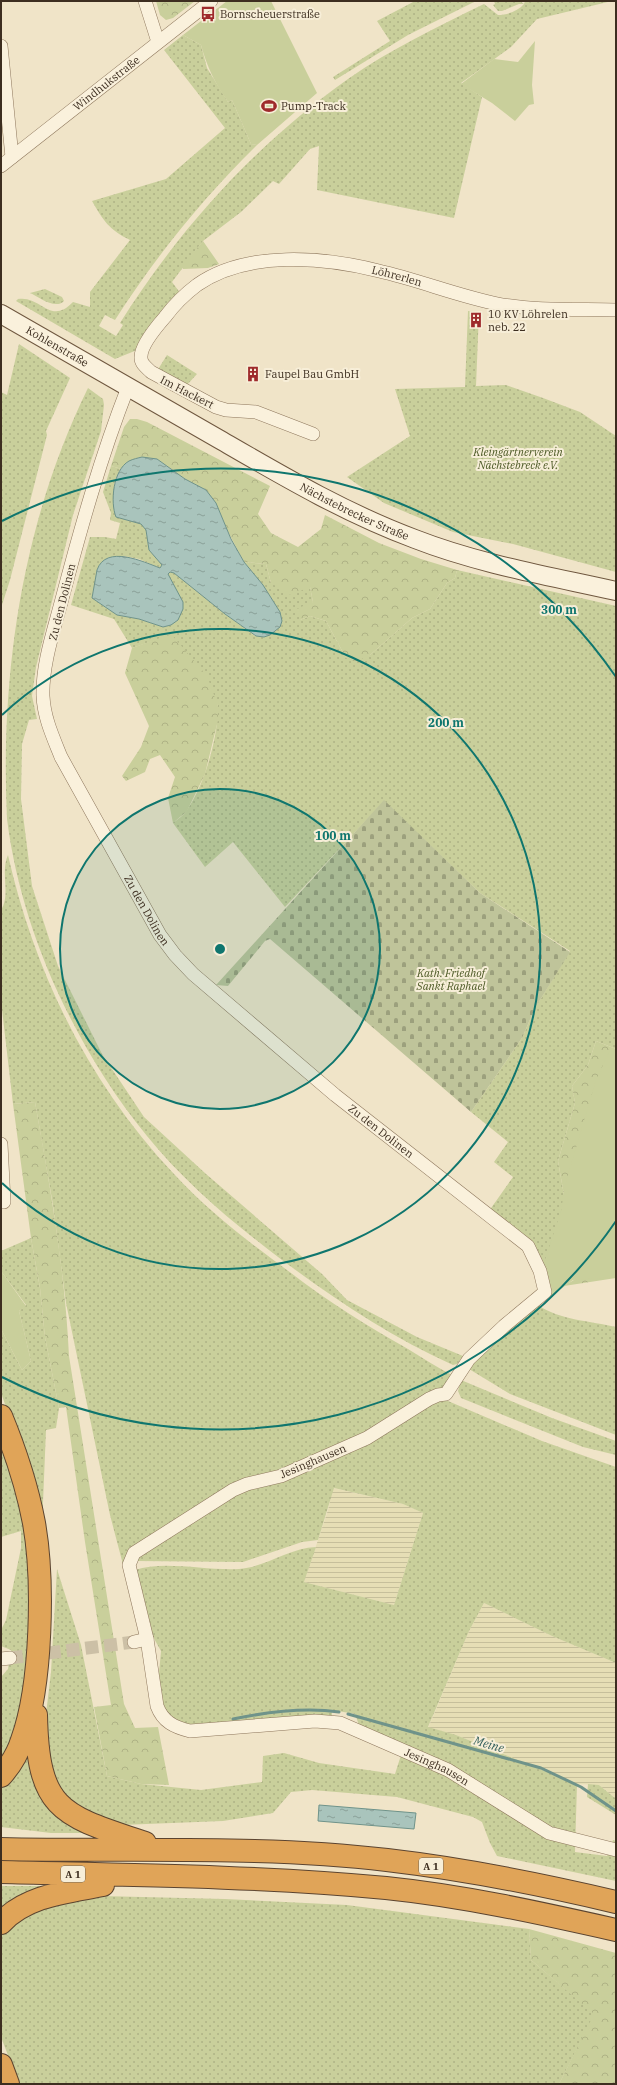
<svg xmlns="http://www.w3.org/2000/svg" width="617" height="2085" viewBox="0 0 617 2085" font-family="'IBM Plex Serif',serif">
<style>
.farmland{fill:url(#farmland-rules)}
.grass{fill:url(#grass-dots)}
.forest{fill:url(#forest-crowns)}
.cemetery{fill:url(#cemetery-stones)}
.park{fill:#c9cf9b}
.water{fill:url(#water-ripples);stroke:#6f938a}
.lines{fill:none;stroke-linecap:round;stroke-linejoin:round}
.stream{stroke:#6f938a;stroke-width:3}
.minor-tunnel{stroke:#ccc0a6;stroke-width:13;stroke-dasharray:13 6;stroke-linecap:butt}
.minor-casing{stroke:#8d765c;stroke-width:14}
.secondary-casing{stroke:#6f573f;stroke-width:20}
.motorway-casing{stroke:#5b4430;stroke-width:24}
.minor{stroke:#faf1dc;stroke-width:13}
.secondary{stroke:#faf1dc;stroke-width:18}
.motorway{stroke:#e0a458;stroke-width:22}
.ring{fill:none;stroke:#0f766e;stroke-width:2}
.labels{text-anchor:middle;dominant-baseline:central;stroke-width:4;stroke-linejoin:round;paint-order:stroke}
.shield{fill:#f7eed8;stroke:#756857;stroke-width:1}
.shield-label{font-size:10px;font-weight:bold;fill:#3d2e20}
.poi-label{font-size:11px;fill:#3d2e20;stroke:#f7eed8;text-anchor:start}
.street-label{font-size:11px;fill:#3d2e20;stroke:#f7eed8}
.park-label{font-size:11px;font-style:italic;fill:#4d5a26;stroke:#f7eed8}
.water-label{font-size:12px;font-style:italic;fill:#2f5d5a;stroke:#f7eed8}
.centre{fill:#0f766e;stroke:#f7eed8;stroke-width:2}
.ring-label{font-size:12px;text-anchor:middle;font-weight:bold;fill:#0f766e;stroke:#f7eed8;stroke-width:4;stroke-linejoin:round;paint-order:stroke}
</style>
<defs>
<pattern id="farmland-rules" width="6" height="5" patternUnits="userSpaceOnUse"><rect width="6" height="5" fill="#e6deb5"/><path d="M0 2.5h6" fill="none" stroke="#c6bf9b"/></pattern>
<pattern id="grass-dots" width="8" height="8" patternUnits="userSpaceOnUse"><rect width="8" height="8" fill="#c9cf9b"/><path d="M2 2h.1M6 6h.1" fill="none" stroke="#aeb285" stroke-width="1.8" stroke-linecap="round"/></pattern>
<pattern id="forest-crowns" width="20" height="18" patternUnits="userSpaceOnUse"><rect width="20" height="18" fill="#c9cf9b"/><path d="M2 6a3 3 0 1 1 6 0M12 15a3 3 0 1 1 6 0" fill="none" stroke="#aeb285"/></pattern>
<pattern id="cemetery-stones" width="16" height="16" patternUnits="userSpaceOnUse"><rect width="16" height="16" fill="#bfc49a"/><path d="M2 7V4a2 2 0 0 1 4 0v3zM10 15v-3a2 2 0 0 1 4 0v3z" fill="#9ca07d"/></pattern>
<pattern id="water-ripples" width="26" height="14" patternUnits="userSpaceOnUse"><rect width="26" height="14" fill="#a9c4bc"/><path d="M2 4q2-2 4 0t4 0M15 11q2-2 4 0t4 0" fill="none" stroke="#8ba098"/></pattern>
</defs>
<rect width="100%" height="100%" fill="#f0e4c8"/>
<path class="farmland" d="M333,1488L403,1504L423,1513L394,1605L304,1582L328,1510Z
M484,1603L552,1636L616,1663V1799L599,1785L577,1784L456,1735L428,1728L469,1631Z"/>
<path class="grass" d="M415,1H476L408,35L335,80L333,77L390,41L377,21Z
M494,1H520L524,4L525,1H612L537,19L511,47L461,83L482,97L454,218L317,190L319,146L310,149L279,184L273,181L241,212L203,241L172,282L181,294L137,350L115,359L16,301L18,299C41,295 50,326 73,302L90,307V292L130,240C109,230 103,220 92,201L166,179L225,128L164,50L183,35L201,45L207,68L228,102L232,100L251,144L257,145C203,198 156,256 115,320L105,315L99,326L116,336L123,325L120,323C180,228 256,144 348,79C391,49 437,27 484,4L498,15C507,15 518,11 524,4H519L502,11H498L493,5L495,4Z
M45,289L62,297L64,301C55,310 39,297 30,293Z
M468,311L479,312L476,386L506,385L543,398L580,412L616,436V572L513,544L453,532L384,503L347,477L410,436L395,389L465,387Z
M19,344L70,378L46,431L47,435L10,580L1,608V392L7,395Z
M167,355L197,374L186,386L157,371Z
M88,388L103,399L104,405L101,431L73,515L36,667L32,696L37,719L29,720L22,744L21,799L32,886L58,966L102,1054L144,1117L206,1174L322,1274L347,1300L417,1337L463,1356L457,1364L453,1365C391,1337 336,1300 282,1260C233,1223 185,1183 147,1136C75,1048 21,931 7,819C0,672 23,520 88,388Z
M111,466L122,469L114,484L146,530L149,550L163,565L160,568L139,559L124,556L98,569L92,598L117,615L139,619L163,627L171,625L170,580L167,574L170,571L174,573L225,614L255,636L280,612L263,585L244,562L266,564L271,583L310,587L313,602L300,620L310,616L326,621L346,658L370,655L412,618L430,609L447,583L455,578L457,570L616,606V1049L596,1041L588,1065L572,1086L575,1103L558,1161L567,1212L557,1279L489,1211L513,1177L494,1162L508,1142L471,1112L522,1038L535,1008L570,951L480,893L384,801L285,907L233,842L205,867L173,823C178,819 184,815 187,810C205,784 218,737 218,706L171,635L132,648L114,619L71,605L90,537H105L116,539L120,523L110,520L111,513L103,492Z
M8,855C35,974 89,1084 174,1174C209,1212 250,1243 291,1273C329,1302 367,1326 408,1349C423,1358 438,1368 454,1376L450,1384L372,1432L301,1464L246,1481L129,1551L126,1576L110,1515L66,1303L53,1205L35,1102L13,1104L1,1001V910C11,895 0,872 8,855Z
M31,1238L40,1288L45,1337L59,1408L56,1428L46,1430L42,1527L30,1474L1,1393V1329L22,1370L31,1361L19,1311L26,1305L1,1271V1251Z
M538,1305C559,1320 591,1321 616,1327V1435L510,1394L469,1369L513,1321Z
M461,1380L552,1418L616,1441V1455L583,1447L461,1398L458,1391Z
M442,1400L448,1401L542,1441L616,1467V1663L552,1636L484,1603L469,1631L428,1727L456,1735L577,1784L575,1852L607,1856L613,1840L616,1841V1881L497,1856L490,1843L482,1822L473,1817L397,1797L312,1790L291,1792L273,1813L223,1821L121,1825L96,1818L58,1792L47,1758L44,1731L51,1672L57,1569L81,1645L107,1776L141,1784L201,1790L262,1782L263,1756L284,1753L319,1763L395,1774L402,1752L360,1728L355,1714L332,1710V1717L198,1728L173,1720L163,1708L158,1684L161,1651L152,1635L135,1570C164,1560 207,1571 239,1569C266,1567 289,1548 316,1547L304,1582L394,1605L423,1513L403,1504L334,1488L318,1540L302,1542L243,1562L136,1561L137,1557L214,1505L424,1406Z
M1,1435L24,1505L32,1621L21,1727L1,1764V1677L8,1669L11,1650L1,1646V1630L6,1620L21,1548V1531L1,1537Z
M29,1735L33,1764L89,1833H51L1,1827V1783Z
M588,1784L599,1785L616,1799V1815L587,1797Z
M1,1886H44L1,1914Z
M101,1896L225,1899L347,1905L529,1929L531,1960L595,2014L559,2084H19L1,2037V1934L7,1926L45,1904Z"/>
<path class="forest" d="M156,1H195L173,18L166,20L160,15Z
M203,241L219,264L208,268L183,269L182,267Z
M130,419H137L147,422L270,486L258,514L271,533L298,547L321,529L325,515L379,543L421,559L457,570L455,578L447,583L430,609L412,618L370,655L355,662L346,658L326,621L310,616L300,620L296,609L313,602L310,587L290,595L271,583L266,564L244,562L206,490L185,479L157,459L128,462L122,469L111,466L124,427Z
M171,634L207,676L218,706V720L205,774L187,811L173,823L168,798L175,777L160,755L150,759L145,772L126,781L122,776L141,747L149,726L125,673L132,648Z
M596,1041L616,1049V1247L567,1212L558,1161L575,1103L572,1086L588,1065Z
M35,1102C50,1186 65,1270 69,1356L124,1704L135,1728L158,1727L169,1785L141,1784L107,1776L94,1707L111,1705L85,1542L66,1407L59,1408L45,1337L40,1288L31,1238L13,1104Z
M616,1251V1278L564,1286L595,1267Z
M529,1929L616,1953V2084H559L594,2014L531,1960Z"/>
<path class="cemetery" d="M384,800L480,893L570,952L535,1008L522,1038L471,1112L270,939L265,941L228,986L216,985Z"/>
<path class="park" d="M227,1H271L317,93L257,145L251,144L232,100L228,102C215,83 207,67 201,45L183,35Z
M535,41L532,85L534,104L529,105L515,121L492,103L461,84L494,59L518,62Z
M610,1050L616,1054V1277L573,1280L551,1296L541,1272L561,1211L565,1185L596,1080Z
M1,1271L26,1306L19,1311L31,1361L22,1370L1,1329Z"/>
<path class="water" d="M142,457L157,459L185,479L206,490L216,503L231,539L244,562L263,585L280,612L282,621L280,627L270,635L264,637L256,636L225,614L174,573L170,572L168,574L183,602V609L178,620L171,625L163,627L139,619L117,615L92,598C94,589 95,579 97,570C106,544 144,562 160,568L162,565L149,550L146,530L141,524L116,517C110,502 113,470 129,461C133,459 138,458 142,457Z
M319,1805L416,1813L414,1829L318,1821Z"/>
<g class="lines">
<path class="stream" d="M348,1714L541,1768L581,1787L616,1811
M233,1719C267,1712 304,1707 339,1712"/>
<path class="minor-tunnel" d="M10,1658L134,1642"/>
<defs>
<g id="minor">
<path d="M145,1L158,42"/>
<path d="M1,46L12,157"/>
<path id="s1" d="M1,166L211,1"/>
<path id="s2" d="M128,387C101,456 81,527 62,599C54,630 42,664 43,696C44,718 53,737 61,757L160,935L175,955L193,974L335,1095L528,1246L540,1271L545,1292L504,1326L469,1359L446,1394L438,1395L429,1399L367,1438L281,1476L247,1484L233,1490L134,1553L129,1565L147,1639L157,1706C163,1722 174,1727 190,1731L315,1721L340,1723L448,1770L549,1833L616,1850"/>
<path id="s3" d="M313,434L256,412L226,410L216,407L151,372C147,368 141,364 141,358C140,346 158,325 165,317C174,305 185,294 197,285C247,250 324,257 379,271C419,280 458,296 498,304C537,311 577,309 616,310"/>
<path d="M1,1144L4,1202H1"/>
<path d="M134,1642L147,1639"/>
<path d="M1,1659L10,1658"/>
</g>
<g id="secondary">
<path id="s4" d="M1,314C73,355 145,397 217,438C281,475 345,513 415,539C479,564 549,576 616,591"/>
</g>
<path id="motorway" d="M1,1416C15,1450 27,1486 34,1523C44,1580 42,1685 22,1740C18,1753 10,1766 1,1776
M36,1715C38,1811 61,1815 145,1843
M1,1849C129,1852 259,1845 387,1860C464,1869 540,1884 616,1902
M1,1872C130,1875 258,1876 386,1888C464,1896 540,1913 616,1930
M1,1923C27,1895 68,1892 103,1885
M1,2065L8,2084"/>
</defs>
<use href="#minor" class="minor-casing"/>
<use href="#secondary" class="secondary-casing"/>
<use href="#motorway" class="motorway-casing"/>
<use href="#minor" class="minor"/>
<use href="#secondary" class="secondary"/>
<use href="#motorway" class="motorway"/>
</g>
<circle cx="220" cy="949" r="160" fill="#0f766e" fill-opacity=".12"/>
<g class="ring">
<circle cx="220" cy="949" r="160"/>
<path d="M2 715A320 320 0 1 1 2 1183"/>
<path d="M616 1221A480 480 0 0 1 2 1377M2 521A480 480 0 0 1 616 677"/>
</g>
<defs>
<symbol id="bus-bare" viewBox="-9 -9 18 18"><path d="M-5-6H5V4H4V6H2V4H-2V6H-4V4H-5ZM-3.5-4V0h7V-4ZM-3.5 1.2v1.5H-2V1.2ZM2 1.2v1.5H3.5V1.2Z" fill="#9e2a2b" stroke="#f7eed8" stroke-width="2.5" paint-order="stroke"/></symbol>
<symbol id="stadium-bare" viewBox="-9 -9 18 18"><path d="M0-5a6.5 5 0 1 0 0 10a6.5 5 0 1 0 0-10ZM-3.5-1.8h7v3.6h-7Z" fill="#9e2a2b" stroke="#f7eed8" stroke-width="2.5" paint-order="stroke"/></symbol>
<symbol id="building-bare" viewBox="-9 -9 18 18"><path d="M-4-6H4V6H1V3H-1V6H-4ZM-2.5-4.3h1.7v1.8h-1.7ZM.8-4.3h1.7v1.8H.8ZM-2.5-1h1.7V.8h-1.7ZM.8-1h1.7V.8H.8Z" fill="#9e2a2b" stroke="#f7eed8" stroke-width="2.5" paint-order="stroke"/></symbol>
</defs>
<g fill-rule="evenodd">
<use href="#bus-bare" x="197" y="3" width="22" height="22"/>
<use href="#stadium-bare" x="258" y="95" width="22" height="22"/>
<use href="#building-bare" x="465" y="309" width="22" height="22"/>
<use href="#building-bare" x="242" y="363" width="22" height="22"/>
</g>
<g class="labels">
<g class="shield">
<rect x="419" y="1858" width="24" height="16" rx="3"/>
<rect x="61" y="1866" width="24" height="16" rx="3"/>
</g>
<g class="shield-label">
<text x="431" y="1866">A 1</text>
<text x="73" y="1874">A 1</text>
</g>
<g class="poi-label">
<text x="220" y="14">Bornscheuerstraße</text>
<text x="281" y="106">Pump-Track</text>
<text x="488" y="314">10 KV Löhrelen<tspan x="488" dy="13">neb. 22</tspan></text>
<text x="265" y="374">Faupel Bau GmbH</text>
</g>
<g class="street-label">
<text stroke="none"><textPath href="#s1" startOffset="134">Windhukstraße</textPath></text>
<text stroke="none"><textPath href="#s3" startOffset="493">Löhrerlen</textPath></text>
<text stroke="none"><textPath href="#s4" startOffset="65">Kohlenstraße</textPath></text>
<text transform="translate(187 392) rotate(27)">Im Hackert</text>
<text stroke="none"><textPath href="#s4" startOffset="405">Nächstebrecker Straße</textPath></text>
<text transform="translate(62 602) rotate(-76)">Zu den Dolinen</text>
<text stroke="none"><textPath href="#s2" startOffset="561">Zu den Dolinen</textPath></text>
<text stroke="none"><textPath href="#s2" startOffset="885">Zu den Dolinen</textPath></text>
<text transform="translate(313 1461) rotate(-23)">Jesinghausen</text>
<text stroke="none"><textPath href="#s2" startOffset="2074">Jesinghausen</textPath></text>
</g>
<g class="park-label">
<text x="518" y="452">Kleingärtnerverein<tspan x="518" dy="13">Nächstebreck e.V.</tspan></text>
<text x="451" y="973">Kath. Friedhof<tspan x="451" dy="13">Sankt Raphael</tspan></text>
</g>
<g class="water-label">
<text transform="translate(489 1744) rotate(16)">Meine</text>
</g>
</g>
<circle cx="220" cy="949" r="6" class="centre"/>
<g class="ring-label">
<text x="559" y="614">300 m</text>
<text x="446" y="727">200 m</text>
<text x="333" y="840">100 m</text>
</g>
<rect width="617" height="2085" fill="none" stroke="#3d2e20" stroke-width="4"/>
</svg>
